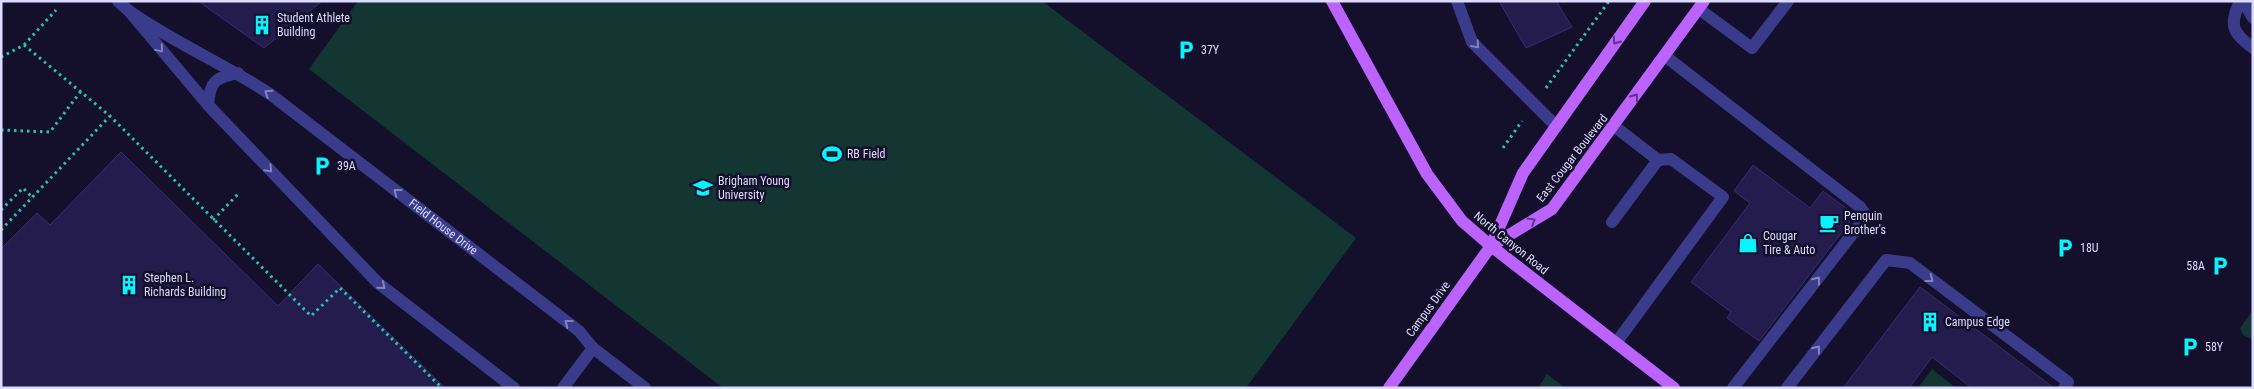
<svg xmlns="http://www.w3.org/2000/svg" width="2254" height="389" viewBox="0 0 2254 389" font-family="'Roboto Condensed',sans-serif">
<style>
.green{fill:#133632}
.building{fill:#231c4d;stroke:#382d79}
.lines{fill:none;stroke-linecap:round;stroke-linejoin:round}
.path{stroke:#2ec0af;stroke-width:3;stroke-dasharray:2.5 4;stroke-linecap:butt}
.minor{stroke:#3a3c8b;stroke-width:12}
.major{stroke:#bb62ff;stroke-width:12}
.oneway{stroke:#5f358a}
.oneway2{stroke:#8384bf}
.labels{text-anchor:middle;dominant-baseline:central;stroke-width:5;stroke-linejoin:round;paint-order:stroke}
.poi-label{font-size:12px;fill:#dddbff;stroke:#14102b;text-anchor:start}
.street-label{font-size:12px;fill:#dddbff;stroke:#14102b}
</style>
<rect width="100%" height="100%" fill="#14102b"/>
<path class="green" d="M358,1H1042L1356,238L1246,388H723L309,69Z
M2253,310V340L2243,335L2240,328Z
M1932,369L1956,388H1918Z
M1547,374L1565,388H1538Z"/>
<path class="building" d="M198,1H322L264,48Z
M1499,1H1556L1572,27L1526,48Z
M121,152L278,306L318,264L445,388H1V249L37,213L50,225Z
M1753,165L1810,208L1823,191L1855,215L1759,341L1727,318L1731,312L1691,282L1750,203L1734,191Z
M1920,287L2054,388H1972L1932,357L1909,388H1843Z"/>
<g class="lines">
<path class="path" d="M24,45L110,116L311,316L340,288L442,388
M1,57L24,45L56,10
M1546,88L1609,1
M1,130L50,132L81,91
M1503,148L1522,121
M1,210L23,188L32,197
M213,220L240,192
M1,230L110,116"/>
<g class="minor">
<path d="M118,1L129,11L208,105L378,283L514,388"/>
<path d="M1457,1L1472,42L1556,126"/>
<path d="M2240,1C2229,26 2232,32 2253,48"/>
<path d="M2243,1L2253,18"/>
<path d="M1699,9L1752,48L1788,1"/>
<path id="s1" d="M129,11C174,43 225,64 270,94L579,331L593,348L645,388"/>
<path d="M1665,56L1860,207L1865,214L1860,224L1733,388"/>
<path d="M208,105C210,81 215,78 238,73"/>
<path d="M1612,222L1658,160L1614,126"/>
<path d="M1616,343L1723,197L1671,159L1658,160"/>
<path d="M563,388L593,348"/>
<path d="M1787,388L1886,260L1910,263L2068,382L2064,388"/>
</g>
<path class="major" d="M1332,1L1427,174L1462,221L1491,246L1674,388
M1491,246L1552,209L1704,1
M1389,388L1491,246L1523,173L1645,1"/>
</g>
<defs><path id="oneway-chevron" d="M-2-3.5L2.5 0L-2 3.5" fill="none" stroke-width="1.6" stroke-linecap="round" stroke-linejoin="round" transform="scale(1.25)"/></defs>
<g class="oneway">
<use href="#oneway-chevron" transform="translate(1616 41) rotate(125)"/>
<use href="#oneway-chevron" transform="translate(1635 97) rotate(-54)"/>
<use href="#oneway-chevron" transform="translate(1532 221) rotate(-31)"/>
</g>
<g class="oneway2">
<use href="#oneway-chevron" transform="translate(1476 45) rotate(49)"/>
<use href="#oneway-chevron" transform="translate(160 49) rotate(50)"/>
<use href="#oneway-chevron" transform="translate(268 93) rotate(-145)"/>
<use href="#oneway-chevron" transform="translate(269 169) rotate(46)"/>
<use href="#oneway-chevron" transform="translate(397 192) rotate(-142)"/>
<use href="#oneway-chevron" transform="translate(1930 279) rotate(37)"/>
<use href="#oneway-chevron" transform="translate(1817 280) rotate(-52)"/>
<use href="#oneway-chevron" transform="translate(382 286) rotate(40)"/>
<use href="#oneway-chevron" transform="translate(568 323) rotate(-142)"/>
<use href="#oneway-chevron" transform="translate(1817 349) rotate(-52)"/>
</g>
<defs>
<symbol id="building-bare" viewBox="-9 -9 18 18"><path d="M-4-6H4V6H1V3H-1V6H-4ZM-2.5-4.3h1.7v1.8h-1.7ZM.8-4.3h1.7v1.8H.8ZM-2.5-1h1.7V.8h-1.7ZM.8-1h1.7V.8H.8Z" fill="#07f4ff" stroke="#14102b" stroke-width="2.5" paint-order="stroke"/></symbol>
<symbol id="parking-bare" viewBox="-9 -9 18 18"><path d="M-3.5-5.5H1a3.5 3.5 0 0 1 0 7H-1V5.5H-3.5ZM-1-3.4V-.6H.8a1.4 1.4 0 0 0 0-2.8Z" fill="#07f4ff" stroke="#14102b" stroke-width="2.5" paint-order="stroke"/></symbol>
<symbol id="stadium-bare" viewBox="-9 -9 18 18"><path d="M0-5a6.5 5 0 1 0 0 10a6.5 5 0 1 0 0-10ZM-3.5-1.8h7v3.6h-7Z" fill="#07f4ff" stroke="#14102b" stroke-width="2.5" paint-order="stroke"/></symbol>
<symbol id="university-bare" viewBox="-9 -9 18 18"><path d="M0-5L7-2L0 1L-7-2ZM-4 1L0 2.5L4 1V4Q0 6-4 4Z" fill="#07f4ff" stroke="#14102b" stroke-width="2.5" paint-order="stroke"/></symbol>
<symbol id="cafe-bare" viewBox="-9 -9 18 18"><path d="M-5.5-4.5H6V0H3Q3 3.5 0 3.5H-2.5Q-5.5 3.5-5.5 0ZM3-3.2v2h1.7v-2ZM-6 4.5H4V6H-6Z" fill="#07f4ff" stroke="#14102b" stroke-width="2.5" paint-order="stroke"/></symbol>
<symbol id="shop-bare" viewBox="-9 -9 18 18"><path d="M-5-2.5h2.3a2.7 3.5 0 0 1 5.4 0H5L5.5 6h-11ZM-1.5-2.5h3a1.5 2.3 0 0 0-3 0Z" fill="#07f4ff" stroke="#14102b" stroke-width="2.5" paint-order="stroke"/></symbol>
</defs>
<g fill-rule="evenodd">
<use href="#building-bare" x="248" y="11" width="28" height="28"/>
<use href="#parking-bare" x="1172" y="36" width="28" height="28"/>
<use href="#stadium-bare" x="818" y="140" width="28" height="28"/>
<use href="#parking-bare" x="308" y="152" width="28" height="28"/>
<use href="#university-bare" x="689" y="174" width="28" height="28"/>
<use href="#cafe-bare" x="1815" y="209" width="28" height="28"/>
<use href="#shop-bare" x="1734" y="229" width="28" height="28"/>
<use href="#parking-bare" x="2051" y="234" width="28" height="28"/>
<use href="#parking-bare" x="2206" y="252" width="28" height="28"/>
<use href="#building-bare" x="115" y="271" width="28" height="28"/>
<use href="#building-bare" x="1916" y="308" width="28" height="28"/>
<use href="#parking-bare" x="2176" y="333" width="28" height="28"/>
</g>
<g class="labels">
<g class="poi-label">
<text x="277" y="18">Student Athlete<tspan x="277" dy="14">Building</tspan></text>
<text x="1201" y="50">37Y</text>
<text x="847" y="154">RB Field</text>
<text x="337" y="166">39A</text>
<text x="718" y="181">Brigham Young<tspan x="718" dy="14">University</tspan></text>
<text x="1844" y="216">Penguin<tspan x="1844" dy="14">Brother's</tspan></text>
<text x="1763" y="236">Cougar<tspan x="1763" dy="14">Tire &amp; Auto</tspan></text>
<text x="2080" y="248">18U</text>
<text x="2205" y="266" text-anchor="end">58A</text>
<text x="144" y="278">Stephen L.<tspan x="144" dy="14">Richards Building</tspan></text>
<text x="1945" y="322">Campus Edge</text>
<text x="2205" y="347">58Y</text>
</g>
<g class="street-label">
<text transform="translate(1572 158) rotate(-52)">East Cougar Boulevard</text>
<text stroke="none"><textPath href="#s1" startOffset="382">Field House Drive</textPath></text>
<text transform="translate(1511 243) rotate(39)">North Canyon Road</text>
<text transform="translate(1428 309) rotate(-54)">Campus Drive</text>
</g>
</g>
<rect width="2254" height="389" fill="none" stroke="#dddbff" stroke-width="5"/>
</svg>
